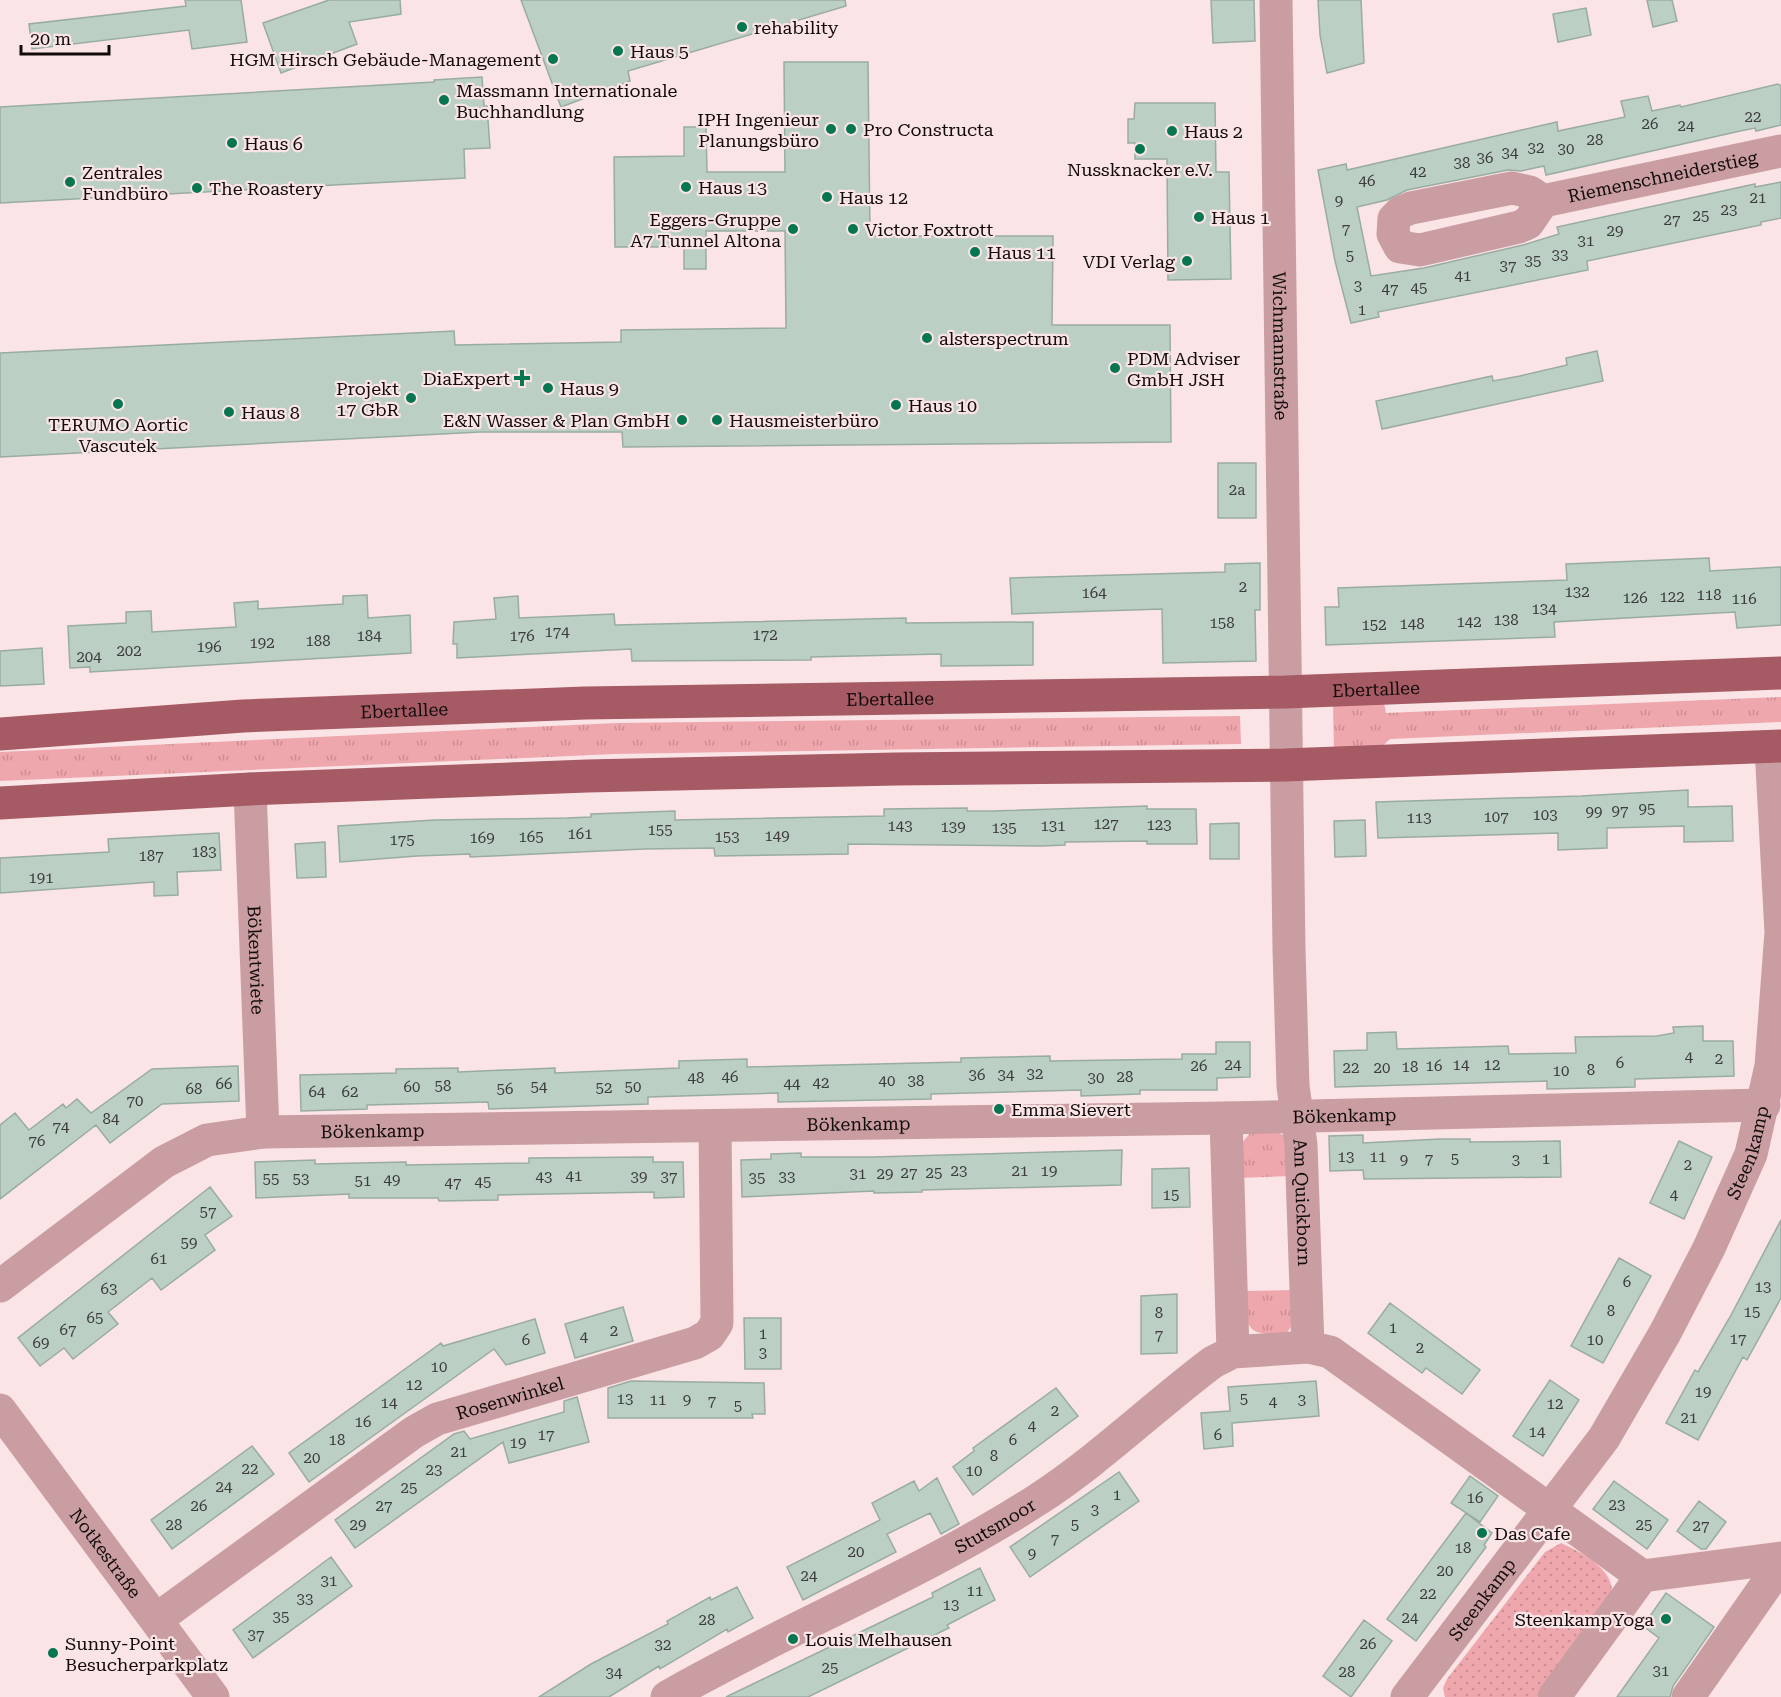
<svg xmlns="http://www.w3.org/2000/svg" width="1781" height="1697" viewBox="0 0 1781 1697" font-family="'Roboto Serif',serif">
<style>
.grass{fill:url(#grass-tufts)}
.park{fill:url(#park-dots)}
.building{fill:#bccfc5;stroke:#99aca2;stroke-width:1.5}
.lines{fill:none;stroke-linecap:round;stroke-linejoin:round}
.minor{stroke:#c99da1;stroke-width:33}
.major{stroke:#a65a64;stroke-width:33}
.poi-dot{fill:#057650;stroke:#fae4e6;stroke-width:2}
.labels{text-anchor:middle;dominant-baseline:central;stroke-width:4.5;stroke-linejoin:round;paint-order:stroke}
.number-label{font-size:15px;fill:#3c3c3a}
.poi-label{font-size:18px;fill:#120b0c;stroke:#fae4e6;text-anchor:start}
.street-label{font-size:18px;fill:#120b0c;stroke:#fae4e6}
</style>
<defs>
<pattern id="grass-tufts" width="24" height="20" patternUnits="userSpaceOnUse" patternTransform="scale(1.5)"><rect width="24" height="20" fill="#efa7ae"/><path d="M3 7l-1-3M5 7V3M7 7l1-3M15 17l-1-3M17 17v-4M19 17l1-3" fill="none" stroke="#cc8e94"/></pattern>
<pattern id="park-dots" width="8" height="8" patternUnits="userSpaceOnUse" patternTransform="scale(1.5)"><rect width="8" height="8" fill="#efa7ae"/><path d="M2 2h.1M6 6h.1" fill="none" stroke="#cc8e94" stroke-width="1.8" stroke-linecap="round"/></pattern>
</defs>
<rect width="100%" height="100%" fill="#fae4e6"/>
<path class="grass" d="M1781,697V722L1390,739L1377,751L1334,752L1333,705L1384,703L1386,713Z
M1240,716L1241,744L614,754L0,781V752L617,723Z
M1251,1132H1278L1284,1136L1291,1176L1240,1178L1241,1144Z
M1294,1290C1294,1305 1298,1323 1285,1334C1243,1335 1249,1329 1243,1291Z"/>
<path class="park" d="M1561,1543C1581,1552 1618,1571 1611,1597L1537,1697H1445L1443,1688L1447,1679L1545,1552Z"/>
<path class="building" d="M185,0H241L247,42L192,49L189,30L32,49L29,24L186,6Z
M329,0H400L401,14L349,22L357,44L281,73L263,23Z
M521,0H845L846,6L628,71L630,81L561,107Z
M1211,0H1254L1255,41L1213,43Z
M1318,0H1361L1364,63L1327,73L1320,35Z
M1647,0H1672L1677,21L1653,27Z
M1586,8L1591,35L1558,42L1553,14Z
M784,62H868L870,236H1053L1052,325H1170L1171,442L623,447L622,432H480L0,457V353L454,331L455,345L621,342V330L786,328L785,231H706V269H684V247H615L614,157L684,156V127H706L707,172H785Z
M482,77L484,106H487L490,148L464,149L465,178L0,203V107L434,82V80Z
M1778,84L1781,86V125L1756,131L1755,128L1740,131L1546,175L1544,166L1521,171L1508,170L1407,190L1387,200L1357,207L1371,276L1424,268L1523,245L1559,234L1557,227L1755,184V187L1781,182V218L1761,222V225L1587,261L1588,270L1378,312L1379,317L1351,323L1335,261L1318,170L1346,164L1347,170L1557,122L1558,131L1625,117L1621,101L1648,96L1652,111L1680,105L1681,107Z
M1135,103H1215L1216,172H1229L1231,279L1168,280L1167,159H1135V143H1128V119H1134Z
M1597,351L1603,381L1382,429L1376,401L1492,376L1493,381L1520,376L1567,365L1566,358Z
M1218,463H1256V518H1218Z
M1709,558L1710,571L1781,567V625L1737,628L1735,612L1554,622L1555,637L1326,645L1325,607H1339L1338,588L1567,580L1566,564Z
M1260,563V610H1255L1256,661L1163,663L1162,609L1012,614L1010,578L1225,572V564Z
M367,595L368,618L410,615L411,653L90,672V667L70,668L68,626L126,623V612L151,611L152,632L236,627L234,603L258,601V609L343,604V596Z
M518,596L519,618L614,614L615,625L906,618V623L1033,622V665L941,666V654L811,657V660L632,661L631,649L457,658V644H453L454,622L496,619L494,598Z
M42,648L44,684L0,686V651Z
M1688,790V807L1732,806L1733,841L1684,842V826L1607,828V848L1558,850V833L1378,838L1376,802L1581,796Z
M1147,806V809H1196L1197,844H1147V841L1065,842V845L1041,846L848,844V854L715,856L714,848L645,849L470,857V854L417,856L340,862L338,826L435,820L567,818L591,817V814L675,811V820L884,816V809L967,808V811H992Z
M1365,820L1366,856L1335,857L1334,821Z
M1239,823V859H1210V824Z
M219,833L221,870L177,872L178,895L154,896V882L0,893V858L109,852L108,839Z
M325,842L326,877L297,878L295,844Z
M1703,1026V1041H1733L1734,1076L1635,1079V1087L1547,1089V1081L1335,1087L1334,1051L1367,1050V1033L1396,1032L1397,1049L1508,1046L1509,1054L1576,1053L1575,1037L1657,1036L1674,1033L1673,1027Z
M1216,1042H1250V1077L1217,1078V1090H1140V1094L1081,1096V1090L931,1094V1099L778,1102V1093L648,1097V1104L489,1109L488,1102L367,1105V1109L301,1111L300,1075L396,1073V1069L458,1068V1072L555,1068V1073L679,1068V1061L747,1059V1067L961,1062V1058L1050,1056V1061L1182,1059V1054H1216Z
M238,1066L239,1101L162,1104L110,1143L96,1125L0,1199V1125L15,1113L29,1130L63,1104L66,1108L77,1099L91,1113L152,1069Z
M1363,1135V1143L1440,1139H1470V1142L1560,1141L1561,1177L1364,1179L1363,1170L1330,1171L1329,1136Z
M1679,1141L1712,1157L1684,1219L1650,1203Z
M1122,1150L1121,1185L922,1190V1192L874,1193V1191L742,1197L741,1160L771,1159V1154L801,1153V1157H873Z
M653,1157V1162H683L684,1197L654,1198V1192L498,1195V1200L439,1201L438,1198H349V1194L256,1198L255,1162L315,1160V1164L406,1162V1165L529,1163V1158Z
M1189,1168L1190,1207L1152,1208V1169Z
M210,1187L232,1216L205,1235L215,1250L161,1290L152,1278L108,1312L118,1324L73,1359L64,1348L40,1366L18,1338Z
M1781,1220V1298L1747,1360L1743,1357L1698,1440L1666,1423L1695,1370L1698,1372L1730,1317Z
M1619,1258L1651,1276L1603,1363L1571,1346Z
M1177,1294V1353L1141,1354V1296Z
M1390,1303L1480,1370L1462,1394L1426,1368L1422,1373L1368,1333Z
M623,1307L633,1341L575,1358L565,1324Z
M744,1318H781V1369H745Z
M535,1319L545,1353L506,1365L494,1349L309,1482L289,1453L441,1343L443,1346Z
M1550,1380L1579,1400L1543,1456L1513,1436Z
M631,1381L764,1383L765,1414H752L753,1418H608V1388Z
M1316,1381L1319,1416L1232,1423L1233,1446L1204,1449L1201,1413L1230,1411L1228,1387Z
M1056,1388L1078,1416L973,1495L953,1467L974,1451L973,1448Z
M577,1397L589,1442L509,1463L503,1442L355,1548L335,1520L454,1434L464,1431L470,1439L564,1412V1401Z
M252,1446L274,1474L172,1549L151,1520Z
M1119,1472L1139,1501L1030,1577L1010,1547Z
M1470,1476L1498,1496L1480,1522L1451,1503Z
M937,1478L959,1524L941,1534L930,1513L887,1534L896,1552L803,1600L787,1567L880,1520L872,1503L914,1481L919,1491Z
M1614,1481L1668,1520L1647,1549L1593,1509Z
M1699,1501L1726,1522L1706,1549H1701L1677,1531Z
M1466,1513L1492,1533L1484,1545L1486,1547L1416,1641L1387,1619Z
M331,1557L352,1586L253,1658L233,1630Z
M980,1568L995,1600L947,1625L949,1628L808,1697H726L933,1597L932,1593Z
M737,1587L753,1618L728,1632L727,1629L660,1669L659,1666L609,1697H539L591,1664L668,1624L667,1621L710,1597L711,1600Z
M1666,1593L1714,1627L1673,1686L1670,1697H1617L1659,1638L1643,1626Z
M1364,1620L1392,1641L1351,1697L1323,1676Z"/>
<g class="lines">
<g class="minor">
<path id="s1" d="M1276,0L1289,949L1293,1086L1301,1145L1308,1347L1330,1352L1642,1576"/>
<path id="s2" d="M1543,201L1528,223L1519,227L1420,250L1400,247L1393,234L1394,219L1401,212L1411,208L1512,188L1530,192L1543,201L1781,151"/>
<path id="s3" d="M250,789L263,1132"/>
<path d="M1226,1118L1233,1352"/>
<path id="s4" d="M0,1286L164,1162L207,1140L263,1132L1226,1118L1764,1105"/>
<path id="s5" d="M0,1410L213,1697"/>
<path d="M1642,1576L1781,1558"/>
<path id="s6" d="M157,1619L414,1432L437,1419L695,1343L709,1335L717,1323L715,1126"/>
<path id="s7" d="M667,1697C788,1627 919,1576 1037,1500C1099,1460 1153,1407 1213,1362L1233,1352L1308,1347"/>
<path id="s8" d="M1407,1697L1604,1438L1665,1333L1709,1248L1751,1154L1771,1066L1781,932L1771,747"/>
<path d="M1554,1697L1642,1576"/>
<path d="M1688,1697L1781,1564"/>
</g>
<g class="major">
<path id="s9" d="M0,734L243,716L585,703L1285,692L1781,673"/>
<path d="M0,803L250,789L587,776L896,769L1285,765L1781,746"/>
</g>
</g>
<g class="poi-dot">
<circle cx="742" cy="27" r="6"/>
<circle cx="618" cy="51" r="6"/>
<circle cx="553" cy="59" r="6"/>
<circle cx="444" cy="100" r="6"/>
<circle cx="831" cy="129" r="6"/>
<circle cx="851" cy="129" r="6"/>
<circle cx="1172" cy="131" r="6"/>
<circle cx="232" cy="143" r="6"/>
<circle cx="1140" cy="149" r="6"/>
<circle cx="70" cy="182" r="6"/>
<circle cx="686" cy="187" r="6"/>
<circle cx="197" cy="188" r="6"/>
<circle cx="827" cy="197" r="6"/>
<circle cx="1199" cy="217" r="6"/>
<circle cx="793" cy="229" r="6"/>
<circle cx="853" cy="229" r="6"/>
<circle cx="975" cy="252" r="6"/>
<circle cx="1187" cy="261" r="6"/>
<circle cx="927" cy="338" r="6"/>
<circle cx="1115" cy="368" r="6"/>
<path d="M519 369h6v6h6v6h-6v6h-6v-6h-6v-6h6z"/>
<circle cx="548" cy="388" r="6"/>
<circle cx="411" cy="398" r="6"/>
<circle cx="118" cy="404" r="6"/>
<circle cx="896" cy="405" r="6"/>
<circle cx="229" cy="412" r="6"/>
<circle cx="682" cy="420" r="6"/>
<circle cx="717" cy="420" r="6"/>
<circle cx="999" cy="1109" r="6"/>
<circle cx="1482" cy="1533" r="6"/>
<circle cx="1666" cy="1619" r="6"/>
<circle cx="793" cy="1639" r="6"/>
<circle cx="53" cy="1653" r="6"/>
</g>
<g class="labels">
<g class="number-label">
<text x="1753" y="117">22</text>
<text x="1650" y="124">26</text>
<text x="1686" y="126">24</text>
<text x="1595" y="140">28</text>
<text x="1536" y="148">32</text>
<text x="1566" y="149">30</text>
<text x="1510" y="153">34</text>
<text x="1485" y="158">36</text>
<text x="1462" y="163">38</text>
<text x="1418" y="172">42</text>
<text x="1367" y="181">46</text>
<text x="1758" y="198">21</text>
<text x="1339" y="201">9</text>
<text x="1729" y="210">23</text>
<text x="1701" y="216">25</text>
<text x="1672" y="220">27</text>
<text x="1346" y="229">7</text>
<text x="1615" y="231">29</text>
<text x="1586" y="241">31</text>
<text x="1560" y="255">33</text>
<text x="1350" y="256">5</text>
<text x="1533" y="261">35</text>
<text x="1508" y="266">37</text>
<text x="1463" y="276">41</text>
<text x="1358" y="286">3</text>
<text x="1419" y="288">45</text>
<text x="1390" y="289">47</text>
<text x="1362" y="310">1</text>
<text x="1237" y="490">2a</text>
<text x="1243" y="587">2</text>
<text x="1577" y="592">132</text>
<text x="1094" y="593">164</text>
<text x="1709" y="595">118</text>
<text x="1672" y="597">122</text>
<text x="1635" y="598">126</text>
<text x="1744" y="599">116</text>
<text x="1544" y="609">134</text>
<text x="1506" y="620">138</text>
<text x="1469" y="622">142</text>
<text x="1222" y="623">158</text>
<text x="1412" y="624">148</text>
<text x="1374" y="625">152</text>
<text x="557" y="632">174</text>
<text x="765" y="635">172</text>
<text x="369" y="636">184</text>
<text x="522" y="636">176</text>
<text x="318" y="641">188</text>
<text x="262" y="643">192</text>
<text x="209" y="647">196</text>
<text x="129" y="651">202</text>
<text x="89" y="657">204</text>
<text x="1647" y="809">95</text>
<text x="1620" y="811">97</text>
<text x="1594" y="812">99</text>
<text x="1545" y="815">103</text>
<text x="1496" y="817">107</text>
<text x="1419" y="818">113</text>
<text x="1106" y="824">127</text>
<text x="1159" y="825">123</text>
<text x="900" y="826">143</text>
<text x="1053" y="826">131</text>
<text x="953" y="827">139</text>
<text x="1004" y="828">135</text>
<text x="660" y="830">155</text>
<text x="580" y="834">161</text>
<text x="777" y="836">149</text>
<text x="531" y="837">165</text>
<text x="727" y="837">153</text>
<text x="482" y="838">169</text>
<text x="402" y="840">175</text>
<text x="204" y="852">183</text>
<text x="151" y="856">187</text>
<text x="41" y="878">191</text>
<text x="1689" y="1057">4</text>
<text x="1719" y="1059">2</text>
<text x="1620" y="1063">6</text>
<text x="1233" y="1065">24</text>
<text x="1461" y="1065">14</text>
<text x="1492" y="1065">12</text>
<text x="1199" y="1066">26</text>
<text x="1434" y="1066">16</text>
<text x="1410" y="1067">18</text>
<text x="1351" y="1068">22</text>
<text x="1382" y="1068">20</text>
<text x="1591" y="1070">8</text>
<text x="1561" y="1071">10</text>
<text x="1035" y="1074">32</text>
<text x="977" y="1075">36</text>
<text x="1006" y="1075">34</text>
<text x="730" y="1077">46</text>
<text x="1125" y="1077">28</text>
<text x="696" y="1078">48</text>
<text x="1096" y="1078">30</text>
<text x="887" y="1081">40</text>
<text x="916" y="1081">38</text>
<text x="821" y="1083">42</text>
<text x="224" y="1084">66</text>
<text x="792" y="1084">44</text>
<text x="443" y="1086">58</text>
<text x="412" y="1087">60</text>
<text x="539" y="1087">54</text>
<text x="633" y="1087">50</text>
<text x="604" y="1088">52</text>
<text x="194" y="1089">68</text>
<text x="505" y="1089">56</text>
<text x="317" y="1092">64</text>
<text x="350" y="1092">62</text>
<text x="135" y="1101">70</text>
<text x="111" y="1119">84</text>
<text x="61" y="1127">74</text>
<text x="37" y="1141">76</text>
<text x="1346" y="1157">13</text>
<text x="1378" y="1157">11</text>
<text x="1429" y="1159">7</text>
<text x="1455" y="1159">5</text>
<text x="1546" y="1159">1</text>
<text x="1404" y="1160">9</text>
<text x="1516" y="1160">3</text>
<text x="1688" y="1165">2</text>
<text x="959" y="1171">23</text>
<text x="1020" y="1171">21</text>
<text x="1049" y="1171">19</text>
<text x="909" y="1173">27</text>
<text x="934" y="1173">25</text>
<text x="858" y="1174">31</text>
<text x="885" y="1174">29</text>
<text x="574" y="1176">41</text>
<text x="544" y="1177">43</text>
<text x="639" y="1177">39</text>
<text x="669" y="1177">37</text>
<text x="787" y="1177">33</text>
<text x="757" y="1178">35</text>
<text x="271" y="1179">55</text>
<text x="301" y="1179">53</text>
<text x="392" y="1180">49</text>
<text x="363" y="1181">51</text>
<text x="483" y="1182">45</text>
<text x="453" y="1183">47</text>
<text x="1171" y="1195">15</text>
<text x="1674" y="1195">4</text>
<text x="208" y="1212">57</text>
<text x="189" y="1243">59</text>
<text x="159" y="1259">61</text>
<text x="1627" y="1282">6</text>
<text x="1763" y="1287">13</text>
<text x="109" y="1289">63</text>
<text x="1611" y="1311">8</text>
<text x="1752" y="1312">15</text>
<text x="1159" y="1313">8</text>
<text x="95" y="1318">65</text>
<text x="1393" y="1328">1</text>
<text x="68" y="1330">67</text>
<text x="614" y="1331">2</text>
<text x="763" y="1334">1</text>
<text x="1159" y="1335">7</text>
<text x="584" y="1337">4</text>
<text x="1738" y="1339">17</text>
<text x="526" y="1340">6</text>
<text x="1595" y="1340">10</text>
<text x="41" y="1343">69</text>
<text x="1420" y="1348">2</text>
<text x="763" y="1353">3</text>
<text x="439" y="1367">10</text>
<text x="414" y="1385">12</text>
<text x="1703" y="1392">19</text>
<text x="625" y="1399">13</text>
<text x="1244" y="1399">5</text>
<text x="658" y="1400">11</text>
<text x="687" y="1400">9</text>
<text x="1302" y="1400">3</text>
<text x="712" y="1401">7</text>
<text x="1273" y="1402">4</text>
<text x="389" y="1403">14</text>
<text x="1555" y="1404">12</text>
<text x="738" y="1406">5</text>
<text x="1055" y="1411">2</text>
<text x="1689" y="1418">21</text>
<text x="363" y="1422">16</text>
<text x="1032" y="1426">4</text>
<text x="1537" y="1432">14</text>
<text x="546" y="1435">17</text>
<text x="1218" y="1435">6</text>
<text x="337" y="1440">18</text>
<text x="1013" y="1440">6</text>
<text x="518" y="1443">19</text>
<text x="459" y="1452">21</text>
<text x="994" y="1456">8</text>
<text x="312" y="1458">20</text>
<text x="250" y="1469">22</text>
<text x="434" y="1470">23</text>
<text x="974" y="1471">10</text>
<text x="224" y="1487">24</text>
<text x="409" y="1488">25</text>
<text x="1117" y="1495">1</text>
<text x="1475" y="1498">16</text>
<text x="1617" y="1505">23</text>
<text x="199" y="1506">26</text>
<text x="384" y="1506">27</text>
<text x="1095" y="1510">3</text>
<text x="174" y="1525">28</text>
<text x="358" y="1525">29</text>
<text x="1075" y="1525">5</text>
<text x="1644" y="1525">25</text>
<text x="1701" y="1526">27</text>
<text x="1055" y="1539">7</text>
<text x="1463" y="1548">18</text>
<text x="856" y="1552">20</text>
<text x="1032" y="1554">9</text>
<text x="1445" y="1571">20</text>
<text x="809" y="1576">24</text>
<text x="329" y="1581">31</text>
<text x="975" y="1591">11</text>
<text x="1428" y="1594">22</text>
<text x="305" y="1599">33</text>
<text x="951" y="1605">13</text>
<text x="281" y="1617">35</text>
<text x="1410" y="1618">24</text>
<text x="707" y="1620">28</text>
<text x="256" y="1635">37</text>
<text x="1368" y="1644">26</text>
<text x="663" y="1645">32</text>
<text x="830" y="1668">25</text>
<text x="1661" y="1671">31</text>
<text x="1347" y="1672">28</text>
<text x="614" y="1673">34</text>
</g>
<g class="poi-label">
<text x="754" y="27">rehability</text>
<text x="630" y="51">Haus 5</text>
<text x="541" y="59" text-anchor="end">HGM Hirsch Gebäude-Management</text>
<text x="456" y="90">Massmann Internationale<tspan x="456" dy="21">Buchhandlung</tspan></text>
<text x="819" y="119" text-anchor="end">IPH Ingenieur<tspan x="819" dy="21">Planungsbüro</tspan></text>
<text x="863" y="129">Pro Constructa</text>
<text x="1184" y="131">Haus 2</text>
<text x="244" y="143">Haus 6</text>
<text x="1140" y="169" text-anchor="middle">Nussknacker e.V.</text>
<text x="82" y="172">Zentrales<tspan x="82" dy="21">Fundbüro</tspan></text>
<text x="698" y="187">Haus 13</text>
<text x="209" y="188">The Roastery</text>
<text x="839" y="197">Haus 12</text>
<text x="1211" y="217">Haus 1</text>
<text x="781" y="219" text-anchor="end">Eggers-Gruppe<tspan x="781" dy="21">A7 Tunnel Altona</tspan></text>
<text x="865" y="229">Victor Foxtrott</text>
<text x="987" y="252">Haus 11</text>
<text x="1175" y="261" text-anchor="end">VDI Verlag</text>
<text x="939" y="338">alsterspectrum</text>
<text x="1127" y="358">PDM Adviser<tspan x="1127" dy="21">GmbH JSH</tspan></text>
<text x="510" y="378" text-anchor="end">DiaExpert</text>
<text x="399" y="388" text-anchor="end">Projekt<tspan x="399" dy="21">17 GbR</tspan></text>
<text x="560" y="388">Haus 9</text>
<text x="908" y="405">Haus 10</text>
<text x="241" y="412">Haus 8</text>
<text x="670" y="420" text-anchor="end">E&amp;N Wasser &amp; Plan GmbH</text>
<text x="729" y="420">Hausmeisterbüro</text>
<text x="118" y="424" text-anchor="middle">TERUMO Aortic<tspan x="118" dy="21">Vascutek</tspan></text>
<text x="1011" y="1109">Emma Sievert</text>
<text x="1494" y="1533">Das Cafe</text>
<text x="1654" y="1619" text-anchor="end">SteenkampYoga</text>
<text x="805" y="1639">Louis Melhausen</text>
<text x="65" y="1643">Sunny-Point<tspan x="65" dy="21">Besucherparkplatz</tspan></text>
</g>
<g class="street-label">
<text stroke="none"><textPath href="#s2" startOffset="468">Riemenschneiderstieg</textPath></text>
<text stroke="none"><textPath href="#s1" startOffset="346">Wichmannstraße</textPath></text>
<text stroke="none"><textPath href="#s9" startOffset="1377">Ebertallee</textPath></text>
<text stroke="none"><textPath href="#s9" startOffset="891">Ebertallee</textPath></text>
<text stroke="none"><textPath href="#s9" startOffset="405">Ebertallee</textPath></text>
<text stroke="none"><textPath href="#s3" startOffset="171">Bökentwiete</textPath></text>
<text stroke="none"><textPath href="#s4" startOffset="1392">Bökenkamp</textPath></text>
<text stroke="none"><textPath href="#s4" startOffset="906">Bökenkamp</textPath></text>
<text stroke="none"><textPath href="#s4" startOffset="420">Bökenkamp</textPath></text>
<text stroke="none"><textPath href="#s8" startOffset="646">Steenkamp</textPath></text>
<text stroke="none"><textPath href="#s1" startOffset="1203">Am Quickborn</textPath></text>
<text stroke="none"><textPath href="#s6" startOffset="420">Rosenwinkel</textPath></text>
<text stroke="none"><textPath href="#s7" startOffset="370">Stutsmoor</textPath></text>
<text stroke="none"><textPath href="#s5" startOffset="178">Notkestraße</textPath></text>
<text stroke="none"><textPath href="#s8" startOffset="123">Steenkamp</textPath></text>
</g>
</g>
<path d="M21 45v9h88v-9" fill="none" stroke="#120b0c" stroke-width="3"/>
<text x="30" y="45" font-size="18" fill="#120b0c" stroke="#fae4e6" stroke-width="4.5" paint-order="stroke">20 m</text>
</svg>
